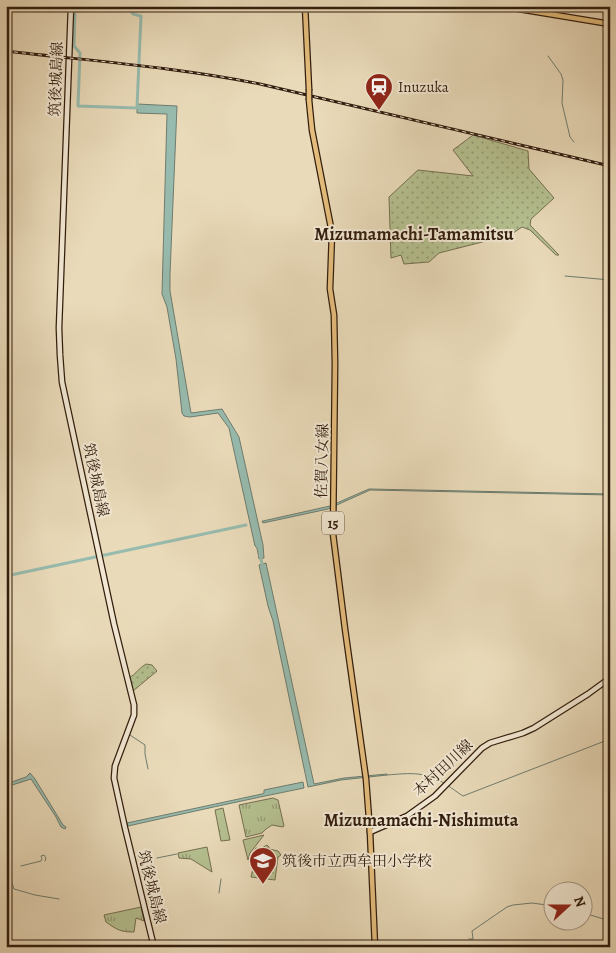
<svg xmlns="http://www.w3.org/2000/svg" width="616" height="953" viewBox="0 0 616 953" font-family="Alegreya,'Noto Serif JP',serif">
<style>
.grass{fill:url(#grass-tufts);stroke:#746e4f}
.park{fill:url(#park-dots);stroke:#746e4f}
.water{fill:#97bbae;stroke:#6f7c6e}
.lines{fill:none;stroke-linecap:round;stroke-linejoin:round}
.stream{stroke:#6f7c6e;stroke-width:1}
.canal{stroke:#97bbae;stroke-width:3}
.secondary-casing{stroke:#321d0e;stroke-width:7}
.primary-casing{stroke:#321d0e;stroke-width:7}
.secondary{stroke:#f1e7d2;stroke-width:4.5}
.primary{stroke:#e4bd7c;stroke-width:4.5}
.rail-casing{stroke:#321d0e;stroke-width:3}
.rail{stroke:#f1e7d2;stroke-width:1;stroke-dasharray:4;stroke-linecap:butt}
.primary-bridge-casing{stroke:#321d0e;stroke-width:7;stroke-linecap:butt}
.primary-bridge{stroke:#e4bd7c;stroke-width:4.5}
.labels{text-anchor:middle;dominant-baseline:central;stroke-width:4;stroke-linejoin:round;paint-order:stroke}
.shield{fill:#f1e7d2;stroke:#6b5a49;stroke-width:1}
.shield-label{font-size:14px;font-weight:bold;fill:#321d0e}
.street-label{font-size:15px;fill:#321d0e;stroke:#f1e7d2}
.poi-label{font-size:15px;fill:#321d0e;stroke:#f1e7d2;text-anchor:start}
.quarter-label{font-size:18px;font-weight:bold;fill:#321d0e;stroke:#f1e7d2}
</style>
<defs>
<pattern id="grass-tufts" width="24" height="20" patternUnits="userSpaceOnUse" patternTransform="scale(1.25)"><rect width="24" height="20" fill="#b5c090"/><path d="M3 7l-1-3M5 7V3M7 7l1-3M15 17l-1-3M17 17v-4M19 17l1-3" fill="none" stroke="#949b74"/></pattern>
<pattern id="park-dots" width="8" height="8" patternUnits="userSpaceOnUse" patternTransform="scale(1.25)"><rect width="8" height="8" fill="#b5c090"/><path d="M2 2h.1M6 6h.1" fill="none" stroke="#949b74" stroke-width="1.8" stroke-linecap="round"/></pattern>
</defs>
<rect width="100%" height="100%" fill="#e9dab9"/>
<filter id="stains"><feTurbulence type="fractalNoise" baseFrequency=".004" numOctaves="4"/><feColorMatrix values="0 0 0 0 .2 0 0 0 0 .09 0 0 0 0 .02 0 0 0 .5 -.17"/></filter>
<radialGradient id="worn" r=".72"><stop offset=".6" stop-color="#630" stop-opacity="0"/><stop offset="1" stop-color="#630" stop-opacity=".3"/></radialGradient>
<path class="grass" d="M273,798L278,800L284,826L283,827L272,825L266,829L262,833L246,837L239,805Z
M223,808L230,840L221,841L215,810Z
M264,835L250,853L248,860L243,840Z
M207,847L212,872L191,859L179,858L178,853Z
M141,907L144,921L136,918L134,932C121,932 117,930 106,922L104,915Z"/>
<path class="park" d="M473,135L528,151L529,169L554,198L531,219L530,225L559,255H556L530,230L522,227L513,233L494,239L439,253L429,262L404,264L401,255L391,258L389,197L418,170L473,176L453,150Z
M146,664L152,665L157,671L133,691L129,678C136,674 139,668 146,664Z
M267,845L269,847V849L278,851L281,855L278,857L275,880L251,877L254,864L249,862L252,854L256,848L260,849Z"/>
<path class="water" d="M137,104L177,106L170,274V291L191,413L222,409L239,437L263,545L264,558L259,559L257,548L255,546L229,428L218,413L190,417L184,416L182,413L176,359L167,307L162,294L167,114L137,113Z
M369,489L610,494V495L370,490L328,509L263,523L262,521H263L330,506Z
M266,563L314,784L344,778L387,774V775L341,780L308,787L273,621L268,606L259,565Z
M30,773L35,779L63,825L66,827L65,829L61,827L56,817L31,779L6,787V784L26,777Z
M303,782L304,788C244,800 186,813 128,826L127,823L262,794L264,793V790Z"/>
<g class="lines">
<path class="stream" d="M548,56L561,74L563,80L562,103L570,137L574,142
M565,276L610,280
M130,735L145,745V754L148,769
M387,775C400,774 415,772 428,776C441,779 452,789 463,796L610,739
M157,858L177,854
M21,866L41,861L42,859L41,856L44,855L46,858L45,861
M6,881L11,880L14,889L35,895L59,899
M219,893L221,879
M584,913L610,921
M469,939H473L472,931L507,907L513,905L532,903L554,906
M455,947L457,943"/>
<path class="canal" d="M75,6L74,46L80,53L78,106L137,108
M130,6V10L133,14L141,16L137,107
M260,555L263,568
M6,576L246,525"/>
<defs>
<path id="secondary" d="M71,6L59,328L60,355L62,382L114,624L134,705V715L115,766L114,778L125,828L154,947
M370,832L407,816L435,796L482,748L490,743L523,733L534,728L588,694L610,678"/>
<path id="primary" d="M305,6L309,89
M500,6L610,24
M309,100L312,130L332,233L330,289L334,315L335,364L333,534L345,629L366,779L370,832L375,947"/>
</defs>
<use href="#secondary" class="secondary-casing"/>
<use href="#primary" class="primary-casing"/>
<use href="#secondary" class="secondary"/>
<use href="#primary" class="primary"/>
<defs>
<path id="rail" d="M6,51C91,61 176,67 260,84L610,166"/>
</defs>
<use href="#rail" class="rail-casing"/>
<use href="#rail" class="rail"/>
<defs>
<path id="primary-bridge" d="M309,89V100"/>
</defs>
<use href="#primary-bridge" class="primary-bridge-casing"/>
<use href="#primary-bridge" class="primary-bridge"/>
</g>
<defs>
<symbol id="station-pin" viewBox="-11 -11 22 30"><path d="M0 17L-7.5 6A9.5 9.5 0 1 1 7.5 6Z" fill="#8f2418" stroke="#f1e7d2"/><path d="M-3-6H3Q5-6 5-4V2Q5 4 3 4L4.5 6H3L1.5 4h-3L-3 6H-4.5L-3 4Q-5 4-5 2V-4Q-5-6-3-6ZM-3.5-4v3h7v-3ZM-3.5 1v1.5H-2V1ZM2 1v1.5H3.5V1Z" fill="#fff"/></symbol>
<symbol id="school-pin" viewBox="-11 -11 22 30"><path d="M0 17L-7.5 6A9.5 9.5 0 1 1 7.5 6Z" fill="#8f2418" stroke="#f1e7d2"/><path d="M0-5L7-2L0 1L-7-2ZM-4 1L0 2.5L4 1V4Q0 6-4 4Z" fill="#fff"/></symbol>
</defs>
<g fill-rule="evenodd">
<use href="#station-pin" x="363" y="71" width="32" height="43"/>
<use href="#school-pin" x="247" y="845" width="32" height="43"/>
</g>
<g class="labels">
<rect class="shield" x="322" y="511.5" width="22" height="23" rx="4"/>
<g class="shield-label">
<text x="333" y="523">15</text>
</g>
<g class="street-label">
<text transform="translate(56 79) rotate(-88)">筑後城島線</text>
<text transform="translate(322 461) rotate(-89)">佐賀八女線</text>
<text transform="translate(96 480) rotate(78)">筑後城島線</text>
<text transform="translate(443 768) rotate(-43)">本村田川線</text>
<text transform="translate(152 887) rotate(76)">筑後城島線</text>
</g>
<g class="poi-label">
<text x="398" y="87">Inuzuka</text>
<text x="282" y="861">筑後市立西牟田小学校</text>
</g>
<g class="quarter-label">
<text x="414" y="234">Mizumamachi-Tamamitsu</text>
<text x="421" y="820">Mizumamachi-Nishimuta</text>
</g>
</g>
<rect width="616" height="953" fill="none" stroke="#e9dab9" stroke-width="25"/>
<rect x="8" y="8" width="601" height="938" fill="none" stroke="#321d0e" stroke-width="2.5"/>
<rect x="12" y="12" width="591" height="928" fill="none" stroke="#321d0e"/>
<g transform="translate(568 906) rotate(69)"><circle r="24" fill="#f1e7d2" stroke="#a59684"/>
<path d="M0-4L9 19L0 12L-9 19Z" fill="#8f2418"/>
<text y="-8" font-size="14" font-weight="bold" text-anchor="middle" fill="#321d0e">N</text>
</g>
<rect width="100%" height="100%" filter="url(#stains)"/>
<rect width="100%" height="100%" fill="url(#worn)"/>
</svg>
